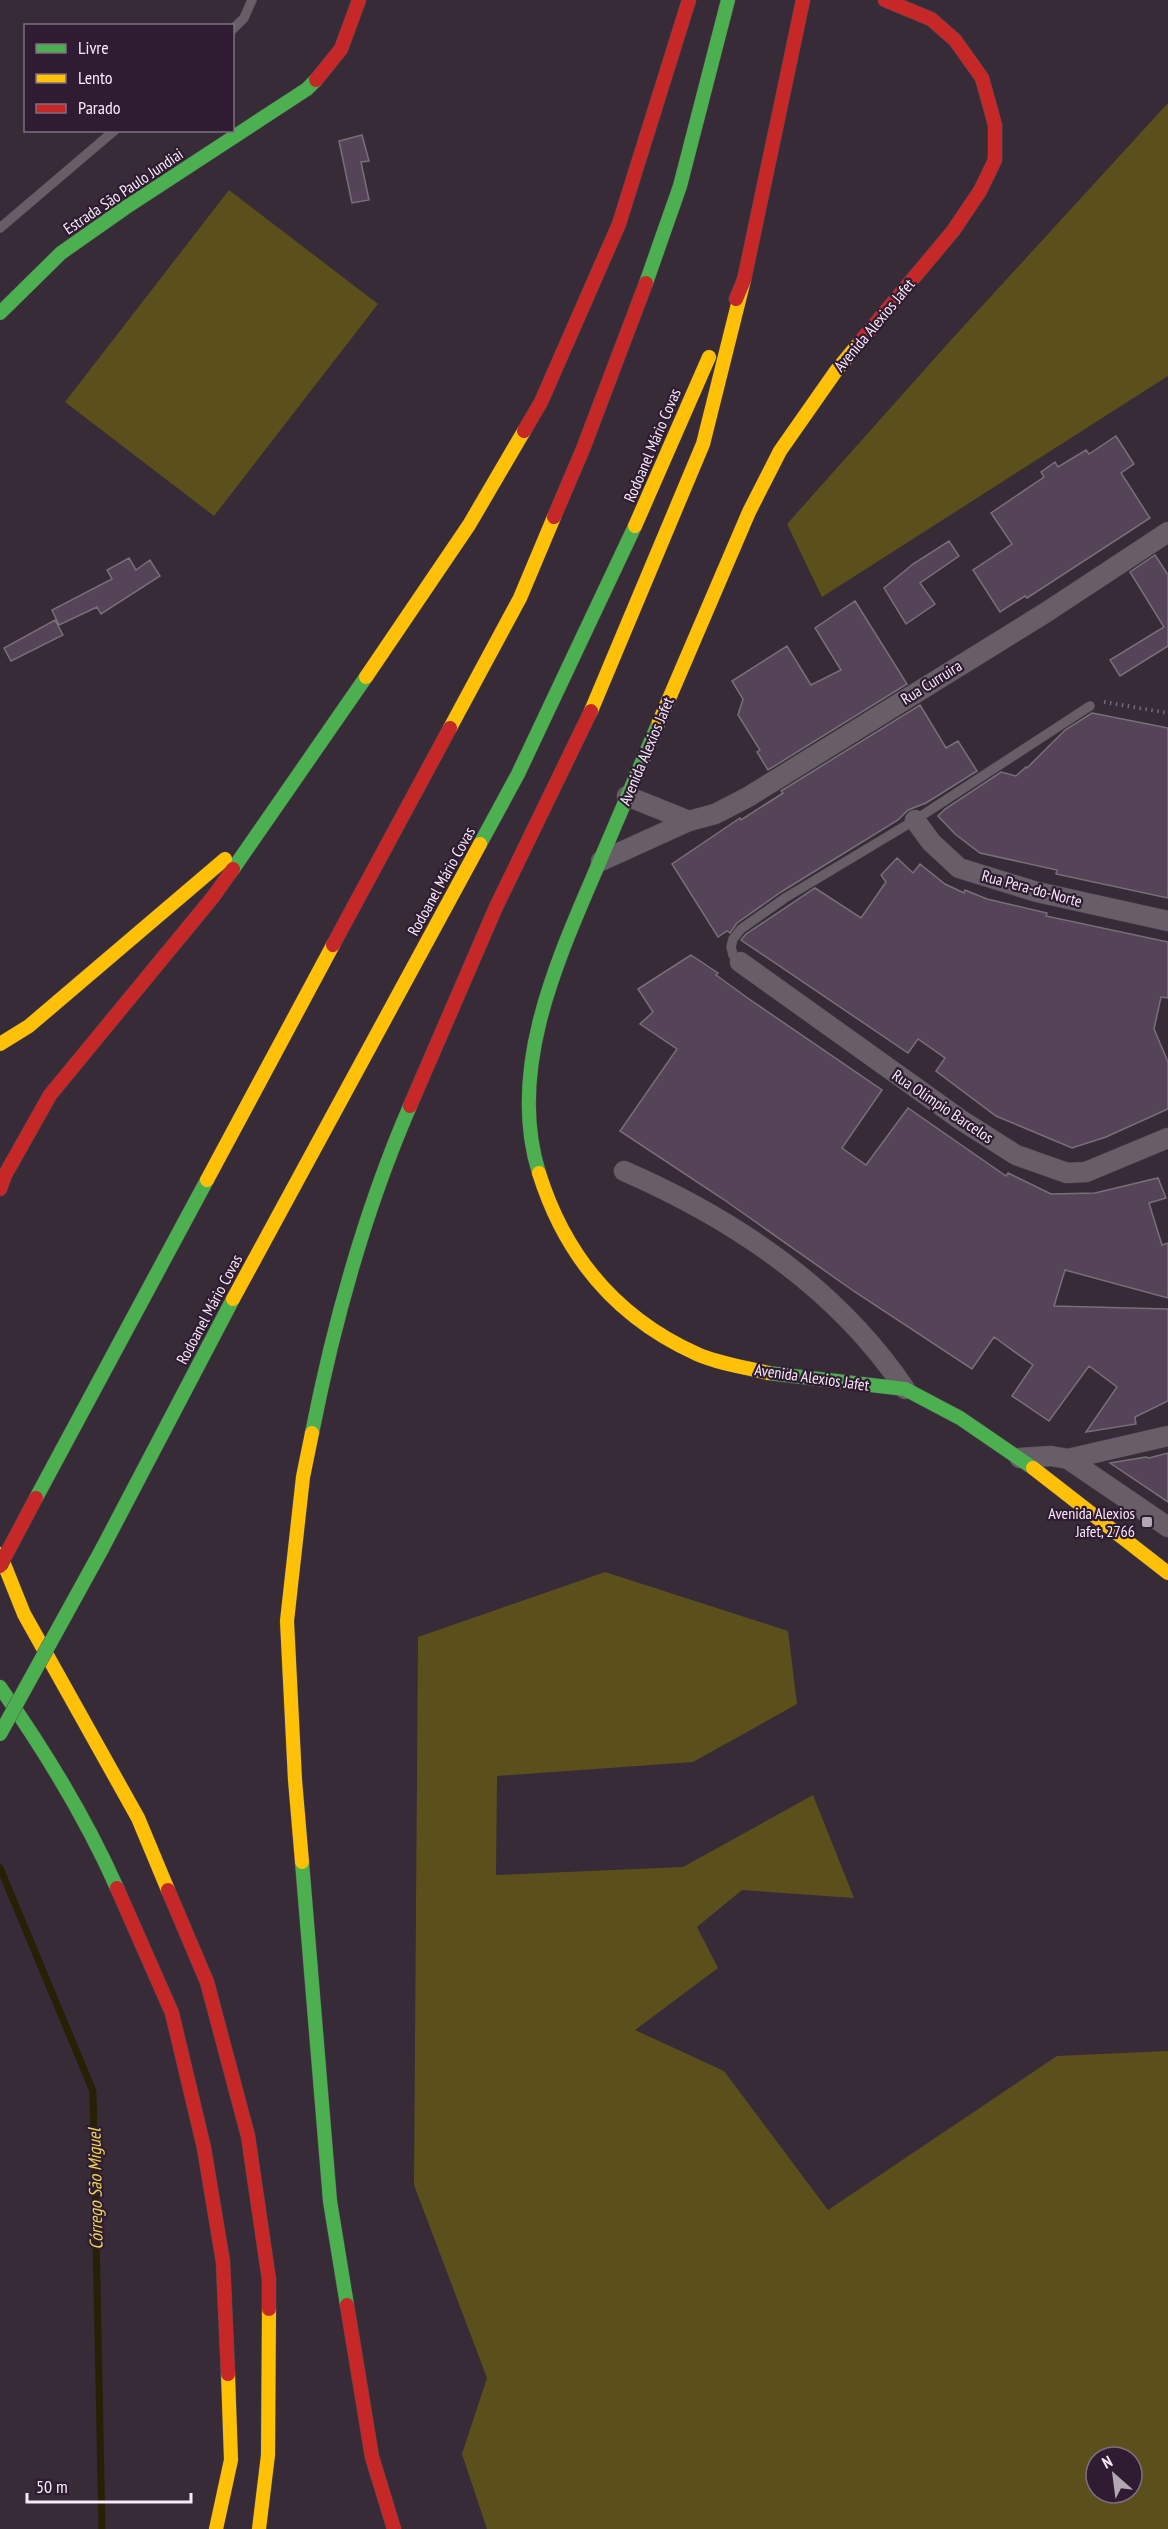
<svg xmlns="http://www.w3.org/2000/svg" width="1168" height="2529" viewBox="0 0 1168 2529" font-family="'PT Sans Narrow',sans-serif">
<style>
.green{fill:#5b501c;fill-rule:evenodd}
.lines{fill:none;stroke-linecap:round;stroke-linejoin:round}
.stream{stroke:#272005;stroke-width:7}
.building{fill:#554457;stroke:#796f7a;stroke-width:1.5}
.lane-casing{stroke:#514852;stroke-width:10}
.street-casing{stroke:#514852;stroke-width:21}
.fast-casing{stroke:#514852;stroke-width:15}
.slow-casing{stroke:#514852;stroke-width:15}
.jam-casing{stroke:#514852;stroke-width:15}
.path{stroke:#726a72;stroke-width:4;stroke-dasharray:1.5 4.5;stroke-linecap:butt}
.lane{stroke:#675e68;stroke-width:9}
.street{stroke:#675e68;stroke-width:20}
.fast{stroke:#4caf50;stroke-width:14}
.slow{stroke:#ffc107;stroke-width:14}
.jam{stroke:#c62828;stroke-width:14}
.fast-bridge-casing{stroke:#514852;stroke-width:15;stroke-linecap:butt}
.jam-bridge-casing{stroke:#514852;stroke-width:15;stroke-linecap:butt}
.fast-bridge{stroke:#4caf50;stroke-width:14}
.jam-bridge{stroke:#c62828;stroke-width:14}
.poi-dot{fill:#b3a7b4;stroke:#2f1c32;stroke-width:2}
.labels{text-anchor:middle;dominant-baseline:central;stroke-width:4.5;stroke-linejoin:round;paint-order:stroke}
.street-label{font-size:16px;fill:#f7eaf8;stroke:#2f1c32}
.poi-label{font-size:16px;fill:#f7eaf8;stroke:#2f1c32;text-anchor:end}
.water-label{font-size:18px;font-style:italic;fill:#f0d74e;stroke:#2f1c32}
</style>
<rect width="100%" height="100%" fill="#362b37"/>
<path class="green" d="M1168,103V376L822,597L787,524L951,340Z
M229,190L378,304L214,516L65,402Z
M605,1572L788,1631L797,1704L693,1762L497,1776L496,1875L683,1867L813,1795L854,1898L742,1890L697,1927L718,1968L635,2030L724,2071L828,2210L1057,2056L1168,2051V2529H487L462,2454L487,2378L414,2185L418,1637ZM1096,2457H1132V2493H1096Z"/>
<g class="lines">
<path class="stream" d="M0,1868L93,2091L102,2529"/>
</g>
<path class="building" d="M362,135L369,161L361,162L369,200L352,203L339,141Z
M1116,436L1134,464L1121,473L1150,518L1027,598L1025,596L1000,612L973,570L1012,544L991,513L1044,477L1041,472L1055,462L1058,467L1086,450L1089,454Z
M949,541L959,556L920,583L935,604L906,624L884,588L913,564Z
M1155,555L1168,575V646L1120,676L1110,660L1164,627L1130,572Z
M129,558L136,570L150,560L160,576L101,614L97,607L59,625L52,610L112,579L107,570Z
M855,601L907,684L768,770L757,752L760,750L738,715L743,699L732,681L787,646L811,685L841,670L815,628Z
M55,620L63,635L11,661L4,648Z
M920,705L946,748L958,741L977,771L926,803L908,810L898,820L781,892L737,923L730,933L727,931L718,937L672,864L740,818L741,820L783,793L781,791Z
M1092,713L1168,728V898L1056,874L1057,870L980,853L955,834L938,816L945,809L1001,772L1016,776L1026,767L1027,768L1065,730Z
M897,858L913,873L920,864L945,884L964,893L965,890L987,899L1047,913L1046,916L1168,942V998L1161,997L1154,1029L1168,1062V1109L1106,1137L1072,1148L996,1116L936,1071L945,1058L918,1039L908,1053L741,940L746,934L815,888L861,918L886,882L881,875Z
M691,955L718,973L716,975L749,999L882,1090L842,1148L866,1165L908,1108L1006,1176L1008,1173L1051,1194L1095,1193L1158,1178L1166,1198L1149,1203L1162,1245L1168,1243V1298L1065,1270L1054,1306L1168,1309V1401L1135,1417L1136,1424L1086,1432L1117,1387L1089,1366L1049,1421L1012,1396L1033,1365L994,1337L972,1369L855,1292L723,1199L620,1131L677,1049L640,1024L653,1012L638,989Z
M1168,1453V1502L1110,1463L1146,1457L1149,1458Z"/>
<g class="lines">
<defs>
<path id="lane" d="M232,30L244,18L252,0
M0,228L115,130
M740,962L733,955L731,947L733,939L741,929L785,898L915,820L1090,706"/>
<path id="street" d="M627,796L689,821
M915,820L931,842L959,868L1037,892L1168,921
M601,861L689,821L715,814L748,797L1045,613L1168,532
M740,962L961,1120L1016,1155L1067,1173L1086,1172L1168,1138
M624,1171C734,1219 837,1288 905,1389
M1020,1458L1051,1456L1068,1459L1168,1527
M1068,1459L1168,1436"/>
<path id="fast" d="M646,283L680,186L728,0
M0,313L61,253L125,208L307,89L316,80
M480,844L518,774L635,526
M233,869L366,677
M539,1173C507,1071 556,963 596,870C617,821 638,771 659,722
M768,1373L905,1389L960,1418L1033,1468
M312,1433C334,1322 365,1210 410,1106
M36,1498L207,1180
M102,1549L233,1299
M0,1687C45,1751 85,1816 117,1888
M302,1862L330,2201L347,2305"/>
<path id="slow" d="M635,526L709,357
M366,677L469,525L524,431
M591,711L703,444L744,280
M659,722L749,512L780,451L836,371L860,342
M450,728L520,598L554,517
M0,1044L29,1026L225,859
M539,1173C565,1256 617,1318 697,1354C719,1364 745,1367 768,1373
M207,1180L333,945
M233,1299L480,844
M1033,1468L1168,1573
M0,1554L24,1614L138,1818L168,1890
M302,1862L295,1780L287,1621L303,1477L312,1433
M216,2529L231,2460L228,2374
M259,2529L268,2455L269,2309"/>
<path id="jam" d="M316,80L341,49L359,0
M736,299L744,280L803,0
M860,342L953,231L980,191L995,160V125L982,78L955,40L931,19L885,0
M524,431L541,402L619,224L689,0
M554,517L583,449L646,283
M333,945L450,728
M410,1106L496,907L591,711
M0,1189L5,1175L50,1095L213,897L233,869
M117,1888L172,2013L204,2148L223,2262L228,2374
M168,1890L207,1982L248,2136L269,2280V2309
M347,2305L372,2457L394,2529"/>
</defs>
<use href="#lane" class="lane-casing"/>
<use href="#street" class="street-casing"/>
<use href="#fast" class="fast-casing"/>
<use href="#slow" class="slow-casing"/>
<use href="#jam" class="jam-casing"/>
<path class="path" d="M1104,702L1168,713"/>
<use href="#lane" class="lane"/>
<use href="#street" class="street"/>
<use href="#fast" class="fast"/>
<use href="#slow" class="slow"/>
<use href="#jam" class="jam"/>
<defs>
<path id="fast-bridge" d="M0,1734L102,1549"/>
<path id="jam-bridge" d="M0,1566L36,1498"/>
</defs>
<use href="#fast-bridge" class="fast-bridge-casing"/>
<use href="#jam-bridge" class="jam-bridge-casing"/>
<use href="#fast-bridge" class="fast-bridge"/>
<use href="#jam-bridge" class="jam-bridge"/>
</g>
<rect class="poi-dot" x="1141" y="1516" width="12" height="12" rx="3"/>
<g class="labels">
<g class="street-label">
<text transform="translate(123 191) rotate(-34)">Estrada São Paulo Jundiai</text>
<text transform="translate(874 325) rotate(-50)">Avenida Alexios Jafet</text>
<text transform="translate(652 445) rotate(-67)">Rodoanel Mário Covas</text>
<text transform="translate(931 682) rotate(-32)">Rua Curruira</text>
<text transform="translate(646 751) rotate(-67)">Avenida Alexios Jafet</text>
<text transform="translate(441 881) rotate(-61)">Rodoanel Mário Covas</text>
<text transform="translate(1032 888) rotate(15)">Rua Pera-do-Norte</text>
<text transform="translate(943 1106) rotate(34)">Rua Olímpio Barcelos</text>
<text transform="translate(209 1309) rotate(-62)">Rodoanel Mário Covas</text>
<text transform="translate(812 1377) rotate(8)">Avenida Alexios Jafet</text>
</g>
<g class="poi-label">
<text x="1135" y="1513">Avenida Alexios<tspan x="1135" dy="18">Jafet, 2766</tspan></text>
</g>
<g class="water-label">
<text transform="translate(95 2189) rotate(-91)">Córrego São Miguel</text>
</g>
</g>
<rect x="24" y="24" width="210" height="108" fill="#2f1c32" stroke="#7f6e81" stroke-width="1.5"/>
<rect x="36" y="44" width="30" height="9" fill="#4caf50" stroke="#7f6e81" stroke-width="1.5"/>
<text x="78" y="54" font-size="18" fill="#f7eaf8">Livre</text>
<rect x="36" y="74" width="30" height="9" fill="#ffc107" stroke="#7f6e81" stroke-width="1.5"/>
<text x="78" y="84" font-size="18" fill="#f7eaf8">Lento</text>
<rect x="36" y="104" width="30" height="9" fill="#c62828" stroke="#7f6e81" stroke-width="1.5"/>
<text x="78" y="114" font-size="18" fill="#f7eaf8">Parado</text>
<g transform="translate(1114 2475) rotate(332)"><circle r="28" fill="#2f1c32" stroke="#7f6e81" stroke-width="1.5"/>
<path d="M0-4.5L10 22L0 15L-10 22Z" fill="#b3a7b4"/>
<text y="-9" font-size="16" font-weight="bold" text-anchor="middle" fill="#f7eaf8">N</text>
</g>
<path d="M27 2493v9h164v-9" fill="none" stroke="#f7eaf8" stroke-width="3"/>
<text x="36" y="2493" font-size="18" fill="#f7eaf8" stroke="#2f1c32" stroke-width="4.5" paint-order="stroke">50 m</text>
</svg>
